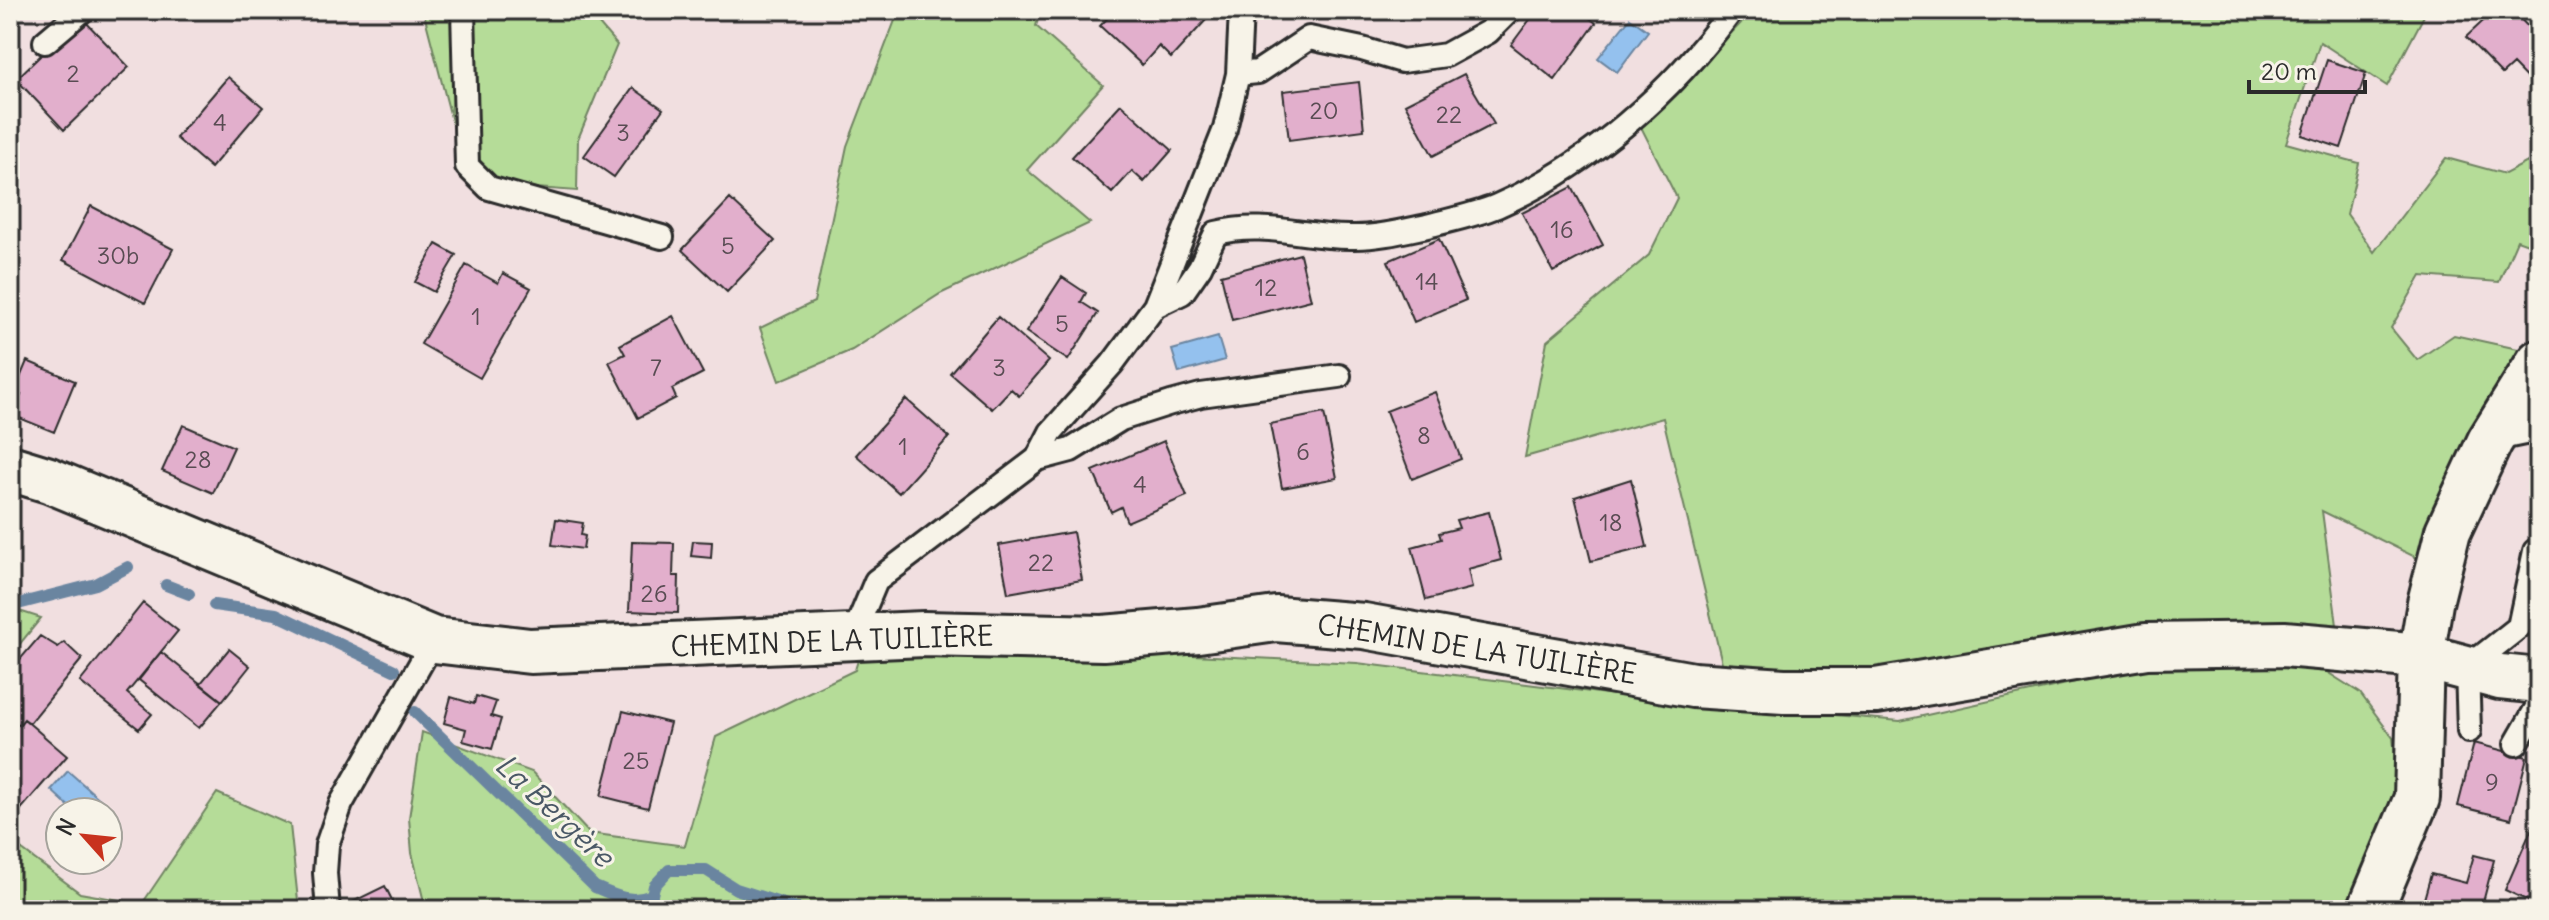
<svg xmlns="http://www.w3.org/2000/svg" width="2549" height="920" viewBox="0 0 2549 920" font-family="Delius,sans-serif">
<style>
.green{fill:#b5dc98;stroke:#708462;stroke-width:2}
.water{fill:#94c1ee;stroke:#6a85a0;stroke-width:2}
.lines{fill:none;stroke-linecap:round;stroke-linejoin:round}
.stream{stroke:#6a85a0;stroke-width:12}
.building{fill:#e2afcc;stroke:#2b2b2b;stroke-width:2}
.lane-casing{stroke:#2b2b2b;stroke-width:28}
.street-casing{stroke:#2b2b2b;stroke-width:50}
.lane{stroke:#f7f3e8;stroke-width:22}
.street{stroke:#f7f3e8;stroke-width:44}
.labels{text-anchor:middle;dominant-baseline:central;stroke-width:6;stroke-linejoin:round;paint-order:stroke}
.number-label{font-size:24px;fill:#594c53}
.street-label{font-size:28px;fill:#2b2b2b;stroke:#f7f3e8}
.water-label{font-size:30px;font-style:italic;fill:#4a5866;stroke:#f7f3e8}
</style>
<rect width="100%" height="100%" fill="#f1dfe0"/>
<filter id="ink" filterUnits="userSpaceOnUse"><feTurbulence type="fractalNoise" baseFrequency=".0125" numOctaves="2"/><feDisplacementMap in="SourceGraphic" scale="16" xChannelSelector="R" yChannelSelector="G"/><feConvolveMatrix kernelMatrix="1 2 1 2 8 2 1 2 1" color-interpolation-filters="sRGB"/></filter>
<g filter="url(#ink)">
<path class="green" d="M423,10H587L617,45L578,139L577,191L468,183Z
M899,10H1041L1036,26L1103,85L1027,170L1090,223L940,294L852,350L779,381L760,328L814,302L847,146Z
M1777,10H2427L2387,86L2320,42L2286,143L2359,163L2347,214L2374,252L2446,158L2505,174L2539,156V248L2517,240L2499,282L2421,276L2391,328L2417,360L2454,335L2518,349L2419,559L2322,511L2337,625H2177L1821,678L1723,667L1663,418L1525,457L1547,341L1649,255L1677,198L1641,127L1743,21Z
M10,608L41,618L10,656Z
M1109,651L1357,663L1615,695L1900,721L2156,664L2319,667L2360,693L2393,738L2400,798L2353,910H426L412,853L409,818L422,732L532,772L589,833L685,846L716,737L855,670L859,657Z
M217,793L290,825L299,910H10V841L80,893L142,904Z"/>
<path class="water" d="M1630,18L1648,31L1617,72L1598,58Z
M1218,337L1225,360L1179,373L1172,350Z
M68,771L111,809L108,812H75L51,790Z"/>
<g class="lines">
<path class="stream" d="M166,585L189,594
M214,605L276,614L394,670
M10,606L96,584L128,567
M415,712L595,887C615,896 631,904 652,895L654,886L669,870H706L736,889L802,910"/>
</g>
<path class="building" d="M1115,10H1195L1206,20L1171,58L1159,46L1142,65L1100,26Z
M1537,10L1561,12L1579,10L1596,23L1555,80L1511,45Z
M2495,10H2512L2534,33L2539,28V91L2513,64L2502,74L2466,37Z
M81,17L129,67L64,130L16,79Z
M2327,60L2366,73L2341,148L2302,135Z
M1464,74L1494,124L1433,156L1405,104Z
M228,77L263,107L211,168L176,138Z
M1359,82L1364,130L1289,140L1283,91Z
M633,88L663,109L614,177L584,156Z
M1121,104L1172,150L1144,182L1132,171L1112,193L1072,157Z
M1572,187L1603,245L1553,272L1522,213Z
M730,199L775,241L727,292L682,250Z
M91,206L173,249L145,303L63,260Z
M1439,239L1466,300L1414,322L1388,261Z
M436,244L456,255L434,292L415,282Z
M1300,254L1311,300L1232,320L1221,275Z
M466,265L498,283L503,273L531,288L480,378L421,344Z
M1062,277L1086,293L1081,302L1098,313L1068,360L1026,332Z
M673,316L703,373L672,389L676,398L638,418L609,362L625,354L620,345Z
M998,317L1049,361L1019,396L1011,389L992,409L950,373Z
M27,361L75,381L54,432L12,415L21,395L14,392Z
M1435,392L1461,459L1412,479L1386,411Z
M906,399L949,437L899,493L856,455Z
M1324,413L1337,478L1282,488L1270,424Z
M183,425L234,447L213,493L162,471Z
M1164,441L1187,496L1127,522L1121,507L1111,512L1093,471Z
M1631,479L1647,547L1591,561L1575,497Z
M1489,512L1501,560L1468,569L1472,588L1426,600L1412,547L1441,539L1439,533L1459,528L1456,520Z
M556,519L583,523L581,535L585,536L583,549L552,545Z
M1073,532L1082,580L1008,593L999,545Z
M693,541L712,542L711,558L691,556Z
M632,542L674,543L673,576H679L678,613L629,611Z
M143,603L178,631L127,693L152,714L139,729L80,682Z
M40,636L58,647L64,642L82,659L30,723L24,719L19,725L10,715V671Z
M229,649L250,666L222,701L200,684Z
M161,652L222,701L199,728L139,680Z
M476,696L496,702L491,716L501,719L492,749L463,741L466,729L444,723L451,697L474,704Z
M623,711L670,723L648,808L601,796Z
M10,718L19,725L24,719L67,756L16,815L10,810Z
M2474,743L2527,757L2511,819L2458,806Z
M2535,821L2539,823V906L2505,890Z
M2474,855L2494,860L2481,910H2421L2431,874L2466,883Z
M385,886L397,910H339L338,909Z"/>
<g class="lines">
<defs>
<path id="lane" d="M463,10L467,166L489,188L662,237
M45,42L83,10
M1238,74L1258,72L1309,38L1362,49L1402,61L1446,55L1488,32L1510,10
M1155,306L1182,293L1200,267L1216,233C1268,220 1306,239 1355,237C1379,237 1403,231 1427,226C1450,220 1475,215 1497,206C1589,166 1673,91 1732,10
M2491,440L2539,430
M1037,459L1051,432L1112,364L1155,306L1225,129L1238,74L1241,10
M853,636L876,581L1037,459L1071,450L1121,419L1171,403L1201,395L1339,376
M2469,731L2467,668L2519,627L2535,551
M2516,744L2539,704
M328,910L325,873L327,845L341,804L434,640"/>
<path id="street" d="M10,468L49,480L434,640L530,651L924,634L1103,638L1198,630L1276,619L1364,626L1693,685L1784,691H1876L2146,646L2284,644L2421,656L2500,677L2539,681
M2370,910L2417,798L2421,656L2430,603L2448,531L2490,441L2539,362"/>
</defs>
<use href="#lane" class="lane-casing"/>
<use href="#street" class="street-casing"/>
<use href="#lane" class="lane"/>
<use href="#street" class="street"/>
</g>
</g>
<g class="labels">
<g class="number-label">
<text x="73" y="73">2</text>
<text x="1324" y="110">20</text>
<text x="1449" y="114">22</text>
<text x="220" y="122">4</text>
<text x="623" y="132">3</text>
<text x="1562" y="229">16</text>
<text x="728" y="245">5</text>
<text x="118" y="255">30b</text>
<text x="1427" y="281">14</text>
<text x="1266" y="287">12</text>
<text x="476" y="316">1</text>
<text x="1062" y="323">5</text>
<text x="656" y="367">7</text>
<text x="999" y="367">3</text>
<text x="1424" y="435">8</text>
<text x="903" y="446">1</text>
<text x="1303" y="451">6</text>
<text x="198" y="459">28</text>
<text x="1140" y="484">4</text>
<text x="1611" y="522">18</text>
<text x="1041" y="562">22</text>
<text x="654" y="593">26</text>
<text x="636" y="760">25</text>
<text x="2492" y="782">9</text>
</g>
<g class="street-label">
<text transform="translate(832 641) rotate(-2)">CHEMIN DE LA TUILIÈRE</text>
<text transform="translate(1477 649) rotate(9)">CHEMIN DE LA TUILIÈRE</text>
</g>
<g class="water-label">
<text transform="translate(555 810) rotate(43)">La Bergère</text>
</g>
</g>
<rect width="2549" height="920" fill="none" stroke="#f7f3e8" stroke-width="40"/>
<rect x="20" y="20" width="2509" height="880" fill="none" stroke="#2b2b2b" stroke-width="3" filter="url(#ink)"/>
<g transform="translate(84 836) rotate(297)"><circle r="38" fill="#f7f3e8" stroke="#a5a39c" stroke-width="2"/>
<path d="M0-6L14 30L0 20L-14 30Z" fill="#c8321e"/>
<text y="-12" font-size="22" font-weight="bold" text-anchor="middle" fill="#2b2b2b">N</text>
</g>
<path d="M2249 80v12h116v-12" fill="none" stroke="#2b2b2b" stroke-width="4"/>
<text x="2261" y="80" font-size="24" fill="#2b2b2b" stroke="#f7f3e8" stroke-width="6" paint-order="stroke">20 m</text>
</svg>
